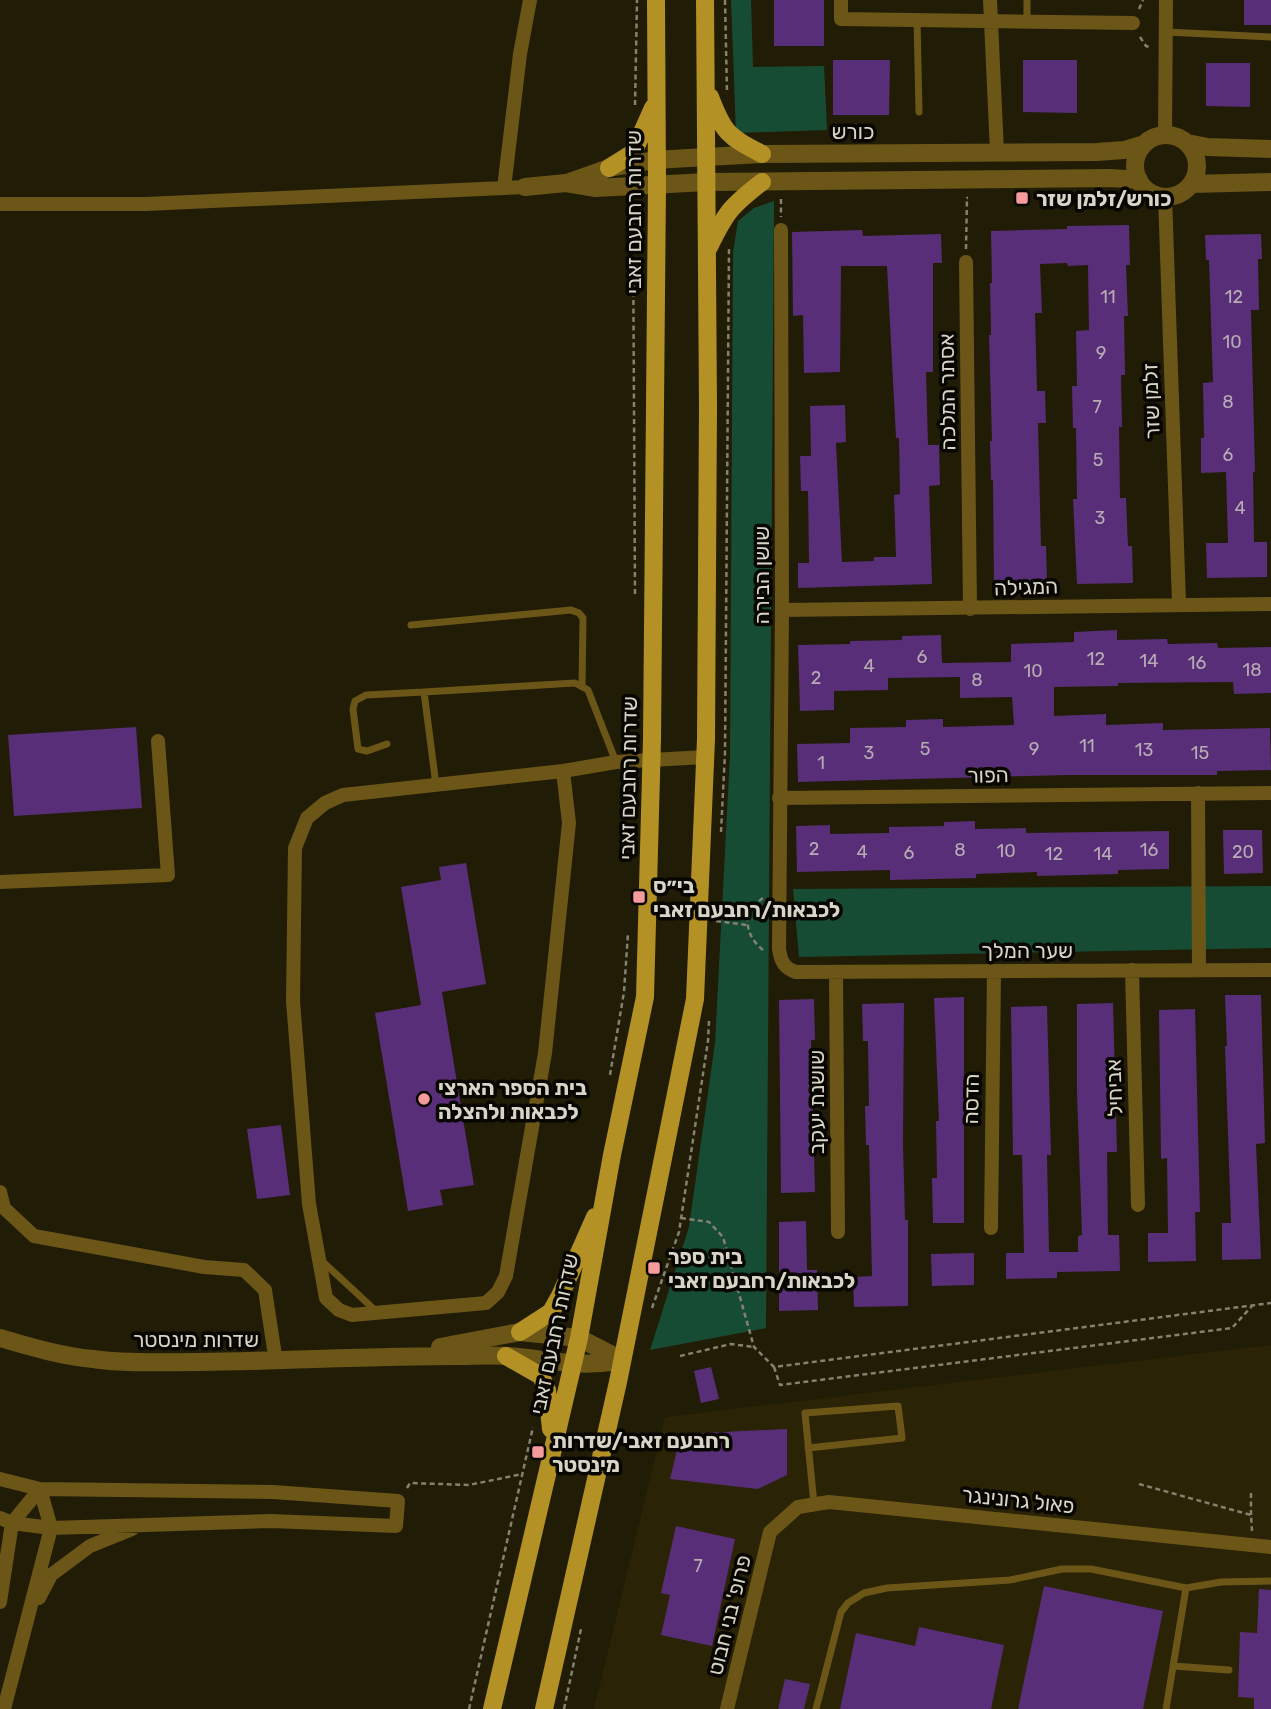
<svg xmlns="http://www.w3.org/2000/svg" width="1271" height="1709" viewBox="0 0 1271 1709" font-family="Rubik,Heebo,sans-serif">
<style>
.built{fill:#2a2305}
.green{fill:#174c34}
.building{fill:#582e78}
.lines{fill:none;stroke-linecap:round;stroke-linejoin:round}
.path{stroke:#858170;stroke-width:2.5;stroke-dasharray:5 3.5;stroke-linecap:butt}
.service{stroke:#6b5617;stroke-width:7}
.minor{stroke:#6b5617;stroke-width:14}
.tertiary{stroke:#6b5617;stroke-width:18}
.primary{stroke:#b49125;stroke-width:18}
.poi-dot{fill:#f59b9b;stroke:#080601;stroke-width:2.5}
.labels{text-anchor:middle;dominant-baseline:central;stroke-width:7;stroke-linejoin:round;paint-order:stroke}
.number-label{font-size:18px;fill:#b8abb4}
.street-label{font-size:21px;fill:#d8d5c8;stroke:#080601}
.poi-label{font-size:21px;font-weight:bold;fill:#d8d5c8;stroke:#080601;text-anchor:start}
</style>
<rect width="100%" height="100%" fill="#211c06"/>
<path class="built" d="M1271,1345V1709H594L665,1417Z"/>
<path class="green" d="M731,0H751L753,67L824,66L827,130L736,133Z
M774,201L766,1328L650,1350L689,1227L715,1043L730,755L733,252L738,221L754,208Z
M1271,886V948L799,957L793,889Z"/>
<path class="building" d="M774,0H824V46H774Z
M1244,0H1271V25H1244Z
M833,60H890L889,115H833Z
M1023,60H1077V113L1023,112Z
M1206,63H1250V107L1206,106Z
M1129,225L1130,265H1126L1128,316H1124L1125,375H1121L1122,427H1119L1120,498H1126L1128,546H1132L1133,583L1077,584L1073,499H1077L1076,428H1073L1072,386H1077L1076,331L1089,330L1088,265L1068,266L1067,263L1040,264L1042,313H1035L1037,391H1045L1046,423H1038L1041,546H1046L1047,582L994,583L993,480H991L990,441H992L989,335H991L990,283H992L991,231L1067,229V226Z
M862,230L863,236L941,234L942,263H933V372H926L928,445H939L940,485L929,486L932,584L798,588V563H809L808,491H801L800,456H811L810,406L845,405L846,442L836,443L842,562L874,561V557H896L894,495L900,494L899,438H896L887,266H841L840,372L804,373L803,315L793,316L792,232Z
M1261,234L1262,259H1258L1259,310H1251L1255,472H1253L1254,542H1267V577L1207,578L1206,543H1228L1226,472L1201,473V438H1204L1203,383L1213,382L1209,260H1206L1205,235Z
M1117,630V640L1167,639L1168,644L1217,643L1218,648L1271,647V693L1234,694L1233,682L1118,683V686L1054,687V716L1106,714V725L1163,723V730L1270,728L1271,770L1217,771V775H1068L798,782L797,744L850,743V728L906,727V720L943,719V727L1014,725L1012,697L960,698V677L888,678V690L834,691V710L800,711L798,645L850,644V641L902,640V636L941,635L942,663L1011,662V644L1074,642V632Z
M136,727L142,808L14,816L8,735Z
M975,821V829L1026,828V833L1169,831V869L1118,870V874L1037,876V872L976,874V878L890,880V870L797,872L796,826L830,825V834L889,833V827L944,826V822Z
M1223,830H1262L1263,873L1224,874Z
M466,863L486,984L442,992L474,1185L440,1190L443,1205L408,1211L375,1013L421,1005L401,887L441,880L439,867Z
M1225,995H1261L1265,1143L1256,1144L1261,1259L1222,1260V1223H1231L1225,1046H1227Z
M964,997V1223H933L932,1178H937L936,1121H939L934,998Z
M814,999L815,1040H811L815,1192L781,1193L779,1000Z
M904,1003L903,1144L905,1220H908V1306L854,1307L853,1277L872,1276L869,1145H866L865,1106H869L868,1041H863L862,1004Z
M1113,1003L1117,1152H1107L1108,1235H1119L1120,1271L1057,1272V1278L1006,1279V1253H1024L1022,1155H1013L1011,1007L1047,1006L1051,1155H1047L1049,1252H1078V1236L1082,1235L1077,1093V1004Z
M1195,1009L1200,1212H1195L1196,1261L1148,1262V1233H1168L1167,1158L1161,1159L1159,1010Z
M281,1125L290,1195L257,1199L247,1129Z
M806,1221L807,1270H817L818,1310L779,1311V1222Z
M974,1253V1285L932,1286L931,1254Z
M711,1367L719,1399L701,1403L694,1371Z
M787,1429V1475L758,1489L670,1479L681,1434Z
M676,1526L735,1539L712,1646L661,1635L670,1595L661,1593Z
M1044,1586L1163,1611L1143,1709H1018Z
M1259,1589L1271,1590V1709H1254V1698L1238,1697L1240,1632L1257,1633Z
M919,1627L1004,1645L991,1709H840L856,1633L915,1646Z
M785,1679L810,1684L804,1709H778Z"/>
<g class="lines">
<path class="path" d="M725,0L727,93
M1139,9L1143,0
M1140,37L1146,46L1149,47
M635,105L637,0
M781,199V217
M966,249L967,198H968
M635,594L633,223L639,203
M721,832L725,753L729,248
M716,921L747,925
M763,950C749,938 747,929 747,911L764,897
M610,1075L624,992L628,933
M681,1218L709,1222L723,1237L754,1347L774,1367L1271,1303
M652,1308L679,1232L708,1041L709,1021
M680,1356L731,1344L754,1347
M774,1367L780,1385L1232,1328L1252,1306
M1139,1484L1251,1515L1252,1531
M407,1488L410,1483L469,1485L522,1474
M1251,1515V1491
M469,1709L533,1427
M564,1709L581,1629"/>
<path class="service" d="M1027,0V21
M917,20L919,112
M1166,32L1271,37
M411,625L571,610L579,613L583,618L582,685
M424,692L575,683L588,690L616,762
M387,744L367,751L358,749L353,709L355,701L366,695L424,692L436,785
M322,1261L377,1312
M808,1448L902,1438L898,1406L805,1413L814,1504
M1173,1666L1229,1670
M816,1709L841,1612L848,1603L864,1593L887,1588L1010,1580L1062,1569H1091L1186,1588L1221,1582L1271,1581
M1166,1709L1186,1588"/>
<path class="minor" d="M841,0V19L1133,23
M990,0L997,152
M1165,135L1166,0
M525,187L504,188L520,54L530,0
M1165,196L1179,603
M0,204H146L504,188
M781,230L782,610L779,949C781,962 784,968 796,972L1271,970
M966,262L970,609
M782,610L1271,604
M563,771L569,823L545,1053L506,1276L498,1292L486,1303L352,1315L339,1310L326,1298L309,1204L293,1001L295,848L307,818L325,803L343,795L563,771L616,762L705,757
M1198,793L1199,970
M779,798L1271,793
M0,882L168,875L158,741
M1132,970L1138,1205
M836,972L838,1232
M0,1192L4,1208L34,1236L204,1267L244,1270L265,1290L276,1362
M991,1228L994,971
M0,1479L40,1489L273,1492L398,1501L396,1526L271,1521L51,1528L12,1523L0,1518
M39,1598L51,1575L90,1546L132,1529
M0,1602L12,1523L40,1489
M4,1709L51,1528L40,1489
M727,1709L770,1532L798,1507L829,1502L1271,1547"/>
<path class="tertiary" d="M1135 166a31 31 0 1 1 62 0a31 31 0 1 1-62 0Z
M1187,143L1208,147L1271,149
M567,183L609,168L655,160L706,157L762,154L1097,152L1124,150L1144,144
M1191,184L1271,182
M525,187L566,183L596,188L706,182L1111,178L1139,180
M0,1338C31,1347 61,1356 93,1359C128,1364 164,1362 199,1362C286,1361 372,1356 459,1356C474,1356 491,1355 506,1356C550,1359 578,1369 622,1360
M440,1347L520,1332L579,1338L622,1360"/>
<path class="primary" d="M710,97C724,134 728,136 762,154
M609,168L633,153L653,108
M709,247C726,212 731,206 762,182
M520,1332L551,1312L560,1296L595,1217
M506,1356L541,1376L547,1390L551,1429
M492,1709L579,1338L612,1155L645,997L652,739L657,184L656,0
M544,1709L618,1382L695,999L706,739L708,406L705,0"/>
</g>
<g class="poi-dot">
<rect x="1015" y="191" width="14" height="14" rx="3.5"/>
<rect x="632" y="890" width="14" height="14" rx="3.5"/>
<circle cx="424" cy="1099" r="7"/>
<rect x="647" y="1261" width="14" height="14" rx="3.5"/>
<rect x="531" y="1445" width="14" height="14" rx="3.5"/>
</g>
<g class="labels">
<g class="number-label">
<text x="1108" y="297">11</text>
<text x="1234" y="297">12</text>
<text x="1232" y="342">10</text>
<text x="1101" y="353">9</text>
<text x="1228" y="402">8</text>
<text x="1097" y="407">7</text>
<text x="1228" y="455">6</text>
<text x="1098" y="460">5</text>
<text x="1240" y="508">4</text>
<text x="1100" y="518">3</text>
<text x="922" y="657">6</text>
<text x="1096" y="659">12</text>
<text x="1149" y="661">14</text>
<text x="1197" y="663">16</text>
<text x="869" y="666">4</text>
<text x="1252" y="670">18</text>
<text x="1033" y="671">10</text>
<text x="816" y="678">2</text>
<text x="977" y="680">8</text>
<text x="1087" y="746">11</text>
<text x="925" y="749">5</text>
<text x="1034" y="749">9</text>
<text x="1144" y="750">13</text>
<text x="869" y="753">3</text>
<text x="1200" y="753">15</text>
<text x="821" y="763">1</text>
<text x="814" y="849">2</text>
<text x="960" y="850">8</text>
<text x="1149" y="850">16</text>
<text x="1006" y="851">10</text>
<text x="862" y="852">4</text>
<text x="1243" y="852">20</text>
<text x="909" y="853">6</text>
<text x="1054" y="854">12</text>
<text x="1103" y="854">14</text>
<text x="698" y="1566">7</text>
</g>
<g class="street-label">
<text x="853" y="131">כורש</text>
<text transform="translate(633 212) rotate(-90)">שדרות רחבעם זאבי</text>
<text transform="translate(947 392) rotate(-91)">אסתר המלכה</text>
<text transform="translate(1151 401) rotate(-92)">זלמן שזר</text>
<text transform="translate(761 575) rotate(-90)">שושן הבירה</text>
<text transform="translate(1026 587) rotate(-2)">המגילה</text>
<text transform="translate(988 775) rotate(-1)">הפור</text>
<text transform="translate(628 778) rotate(-89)">שדרות רחבעם זאבי</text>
<text x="1027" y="950">שער המלך</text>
<text transform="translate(1114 1088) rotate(-92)">אביחיל</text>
<text transform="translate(971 1099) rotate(-89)">הדסה</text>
<text transform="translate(816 1102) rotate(-90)">שושנת יעקב</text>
<text transform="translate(554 1334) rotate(-78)">שדרות רחבעם זאבי</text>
<text x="196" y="1339">שדרות מינסטר</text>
<text transform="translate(1018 1500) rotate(6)">פאול גרונינגר</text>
<text transform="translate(729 1615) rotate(-76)">פרופ' בני חבוט</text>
</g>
<g class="poi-label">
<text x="1036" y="198">כורש/זלמן שזר</text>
<text x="653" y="885">בי״ס<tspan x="653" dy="24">לכבאות/רחבעם זאבי</tspan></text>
<text x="438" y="1087">בית הספר הארצי<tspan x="438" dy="24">לכבאות ולהצלה</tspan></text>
<text x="668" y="1256">בית ספר<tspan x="668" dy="24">לכבאות/רחבעם זאבי</tspan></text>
<text x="552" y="1440">רחבעם זאבי/שדרות<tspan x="552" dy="24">מינסטר</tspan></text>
</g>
</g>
</svg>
